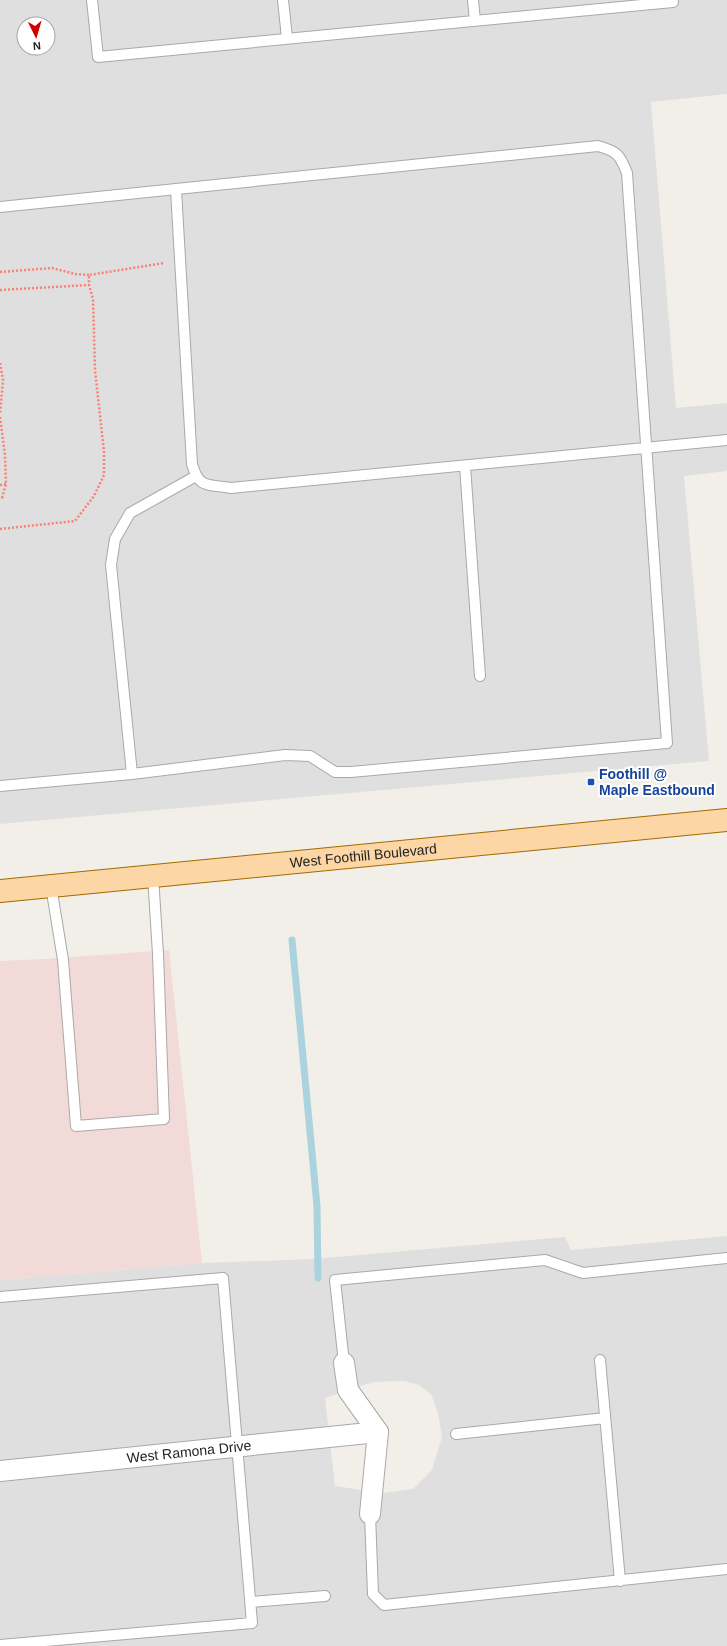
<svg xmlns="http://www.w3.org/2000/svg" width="727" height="1646" viewBox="0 0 727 1646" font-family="Helvetica,sans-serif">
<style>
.residential{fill:#e0dfdf;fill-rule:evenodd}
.commercial{fill:#f2dad9}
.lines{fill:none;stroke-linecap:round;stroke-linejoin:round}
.stream{stroke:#aad3df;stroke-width:7}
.lane-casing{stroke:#a9a9a9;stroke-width:12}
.street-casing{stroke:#a9a9a9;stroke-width:22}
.primary-casing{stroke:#a06b00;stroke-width:24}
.path{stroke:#fa8072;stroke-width:2.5;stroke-dasharray:2 2;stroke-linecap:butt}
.lane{stroke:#fff;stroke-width:10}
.street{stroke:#fff;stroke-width:20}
.primary{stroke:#fcd6a4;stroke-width:22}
.transit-dot{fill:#1a4fb4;stroke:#fff;stroke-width:1.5}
.labels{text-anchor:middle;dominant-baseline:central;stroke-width:4;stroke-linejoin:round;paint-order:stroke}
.transit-label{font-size:14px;font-weight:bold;fill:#164399;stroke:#fff;text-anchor:start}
.street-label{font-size:14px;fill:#222;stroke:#fff}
</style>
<rect width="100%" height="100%" fill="#f2efe9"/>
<path class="residential" d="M0,0H727V94L651,102L676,408L727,403V471L684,476L709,761L0,824ZM24,24H48V48H24Z
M727,1236V1646H0V1280L202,1263L314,1259L565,1237L571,1250ZM404,1381L419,1385L431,1394L438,1413L442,1437L432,1470L413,1489L383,1493L335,1486L325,1398L373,1382Z"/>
<path class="commercial" d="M169,950L202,1263L0,1280V961L45,959Z"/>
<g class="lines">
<path class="stream" d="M292,940L317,1206L318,1278"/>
<defs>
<path id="lane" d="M92,0L98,57L673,2L672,0
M283,0L287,38
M473,0L475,21
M176,190L192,464C199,489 207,484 231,488L727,440
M0,207L598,146C617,151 620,155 627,173L667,743L351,772H335L310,756L285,755L132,774L0,786
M465,466L480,676
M132,774L111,565L115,539L130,513L196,476
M51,886L63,960L76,1126L164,1119L158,954L153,876
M0,1297L223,1278L252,1623L0,1645
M600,1360L620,1581
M344,1363L335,1280L545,1260L583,1273L727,1258
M456,1434L605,1418
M370,1514L373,1594L384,1605L727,1569
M251,1602L325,1596"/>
<g id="street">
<path d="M344,1363L348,1390L378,1432L370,1514"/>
<path id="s1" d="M0,1471L378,1432"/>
</g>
<g id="primary">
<path id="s2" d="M0,891L727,820"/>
</g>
</defs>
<use href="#lane" class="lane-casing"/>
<use href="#street" class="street-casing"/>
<use href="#primary" class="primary-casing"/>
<path class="path" d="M0,272L52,268L75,274L89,275
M0,290L89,285
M0,363L3,380L0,414
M0,417L5,455L6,484L2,498L0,499
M0,485L6,484
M0,529L75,521L94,496L104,475V452L95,370L93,299L89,285V275L164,263"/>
<use href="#lane" class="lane"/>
<use href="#street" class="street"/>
<use href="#primary" class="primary"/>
</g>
<rect class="transit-dot" x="587" y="778" width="8" height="8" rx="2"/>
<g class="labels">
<g class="transit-label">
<text x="599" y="774">Foothill @<tspan x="599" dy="16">Maple Eastbound</tspan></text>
</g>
<g class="street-label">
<text stroke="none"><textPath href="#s2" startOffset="365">West Foothill Boulevard</textPath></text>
<text stroke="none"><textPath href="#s1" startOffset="190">West Ramona Drive</textPath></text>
</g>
</g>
<g transform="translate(36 36) rotate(175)"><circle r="19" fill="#ffffff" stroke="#a7a7a7"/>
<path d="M0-3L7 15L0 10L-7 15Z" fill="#d40000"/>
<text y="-6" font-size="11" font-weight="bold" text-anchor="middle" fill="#222222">N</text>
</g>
</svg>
